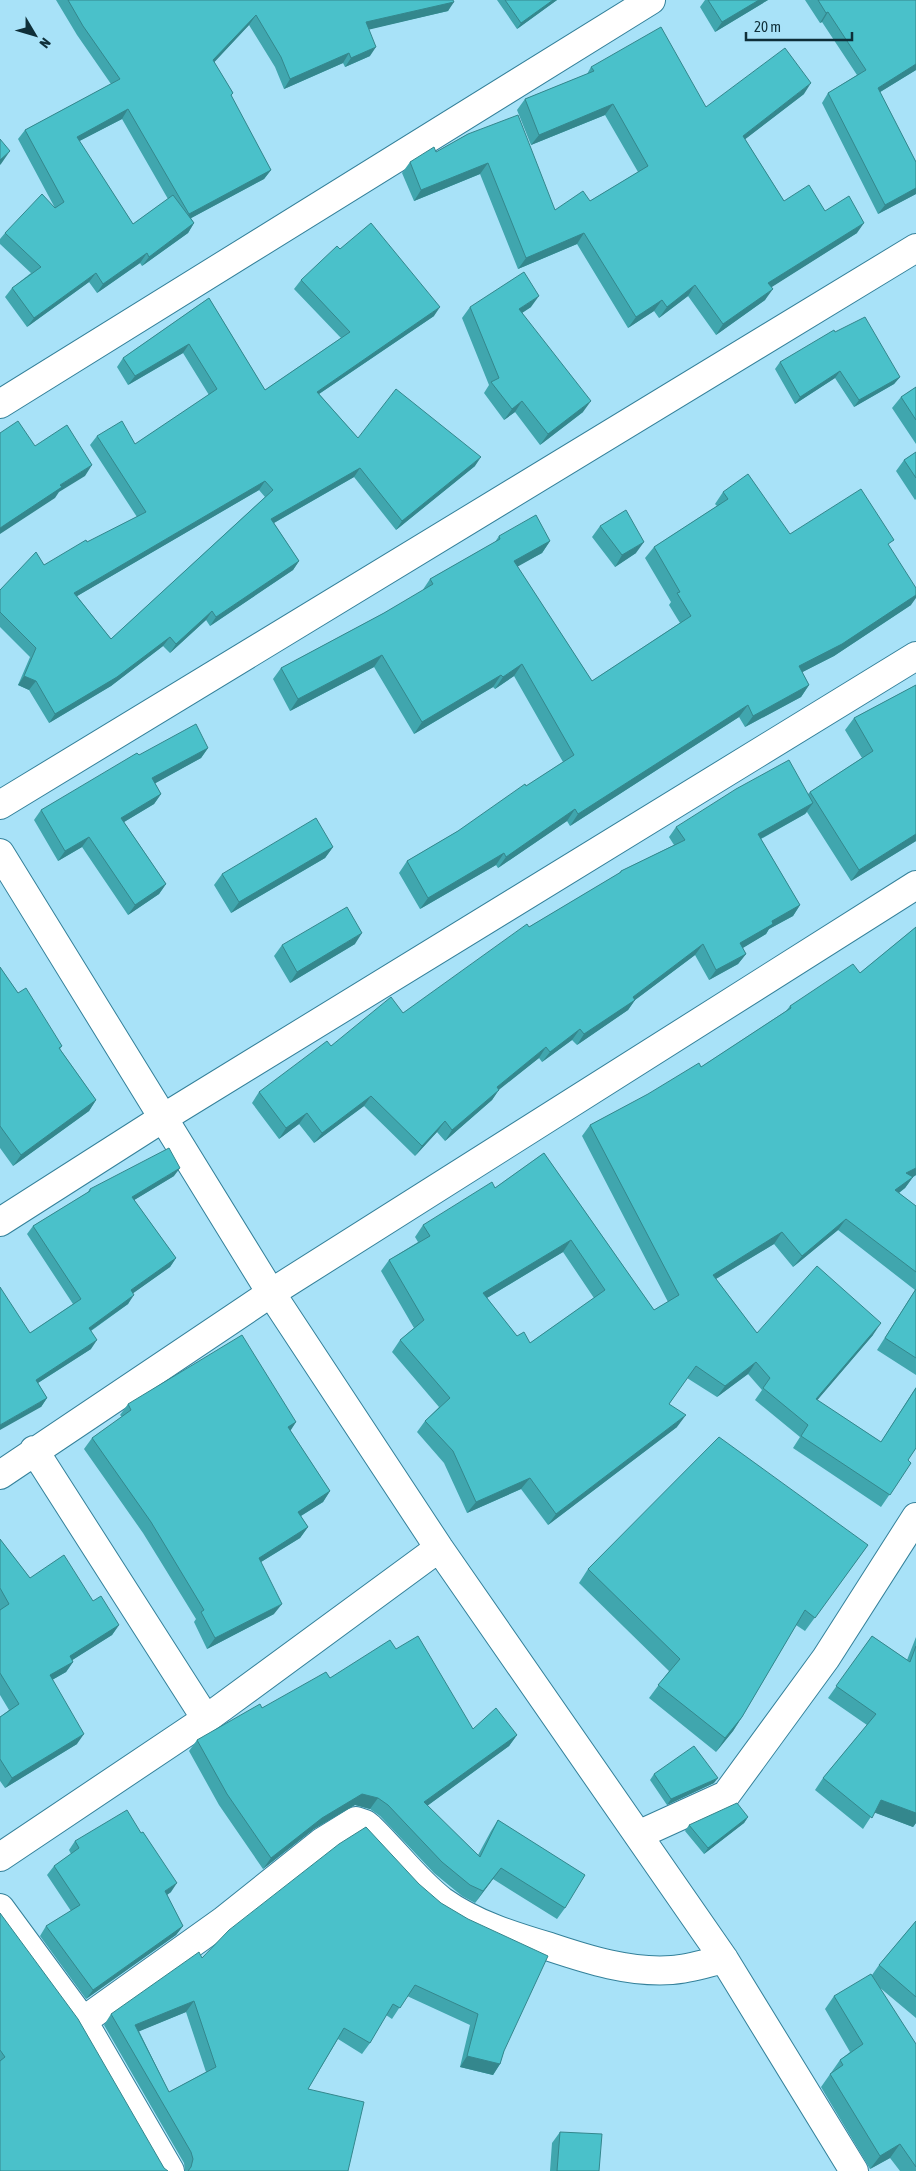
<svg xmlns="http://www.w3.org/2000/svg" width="916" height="2171" viewBox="0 0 916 2171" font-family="'Asap Condensed',sans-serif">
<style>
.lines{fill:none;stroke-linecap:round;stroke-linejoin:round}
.minor-casing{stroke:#34819a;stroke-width:30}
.minor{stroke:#fff;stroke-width:28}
.wall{fill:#40a6ae;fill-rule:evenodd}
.shaded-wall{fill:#34878d}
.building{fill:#4ac1ca;stroke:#34878d;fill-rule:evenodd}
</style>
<rect width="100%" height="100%" fill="#a8e2f8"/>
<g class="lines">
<defs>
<path id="minor" d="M0,404L651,0
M0,805L916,248
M0,853L271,1293L439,1548L724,1959L854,2171
M0,1222L163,1118L916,656
M34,1450L206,1719
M0,1475L271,1293L916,885
M638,1835L726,1795L826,1658L916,1517
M0,1857L206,1719L439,1548
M0,1908L83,2021L170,2171
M83,2021L223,1921L322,1842L356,1821L365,1824L370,1828C395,1852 415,1880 442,1901C474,1924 513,1936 550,1947C589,1960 630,1973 672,1970C689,1969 707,1963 724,1959"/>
</defs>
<use href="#minor" class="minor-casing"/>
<use href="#minor" class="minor"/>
</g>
<path class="wall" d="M56,0H453L448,11L369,29L370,56L345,67L343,63L284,89L275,67L249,25L214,62L233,93L231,96L271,170L264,179L191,218L194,223L188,233L142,266L140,263L97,293L89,282L27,327L5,297L12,288L31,273L0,244V239L5,233L55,208L18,139L25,130L111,84L77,35ZM122,119L168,199L133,224L79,141Z
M497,0H557L517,29Z
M705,0H768L715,32L700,7Z
M805,0H916V70L880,92L916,162V194L878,214L822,103L828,93L857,75L822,22L820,23Z
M591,67L706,107L804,94L745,139L784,201L825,211L857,233L771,287L765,300L716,335L688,296L659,318L654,311L628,328L577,244L518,269L480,174L414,201L402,173L410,162L436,152L468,134L555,210L590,201L638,172L605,115L531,145L517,110L525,99L587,74Z
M340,249L434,316L319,394L358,438L475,466L396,530L354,477L274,523L299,561L293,570L210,626L206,620L170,653L163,646L111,686L49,723L29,690L18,685L30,657L0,627V590L44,565L137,517L90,445L97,436L135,444L209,395L183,353L128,385L117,367L123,358L209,298L265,390L341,338L294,289L301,280ZM259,490L265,497L111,639L77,596Z
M470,307H531L522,313L583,412L540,445L515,412L504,420L484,393L489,385L462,318Z
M835,332L900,377L894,384L854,407L835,378L795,404L775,369L780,362Z
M916,387V444L892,408L901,397Z
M916,452V499L915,500L896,471L904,460Z
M723,492L790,534L889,547L911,605L834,656L802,672L809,685L801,697L745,727L739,717L570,826L567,821L498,868L496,865L420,909L399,873L407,861L458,831L563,762L514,676L495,689L493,687L414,734L374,667L290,711L273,679L281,668L384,613L422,591L430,579L495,542L499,536L550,541L542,553L517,566L592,681L680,623L669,605L671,602L645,558L654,547L717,506L715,504Z
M600,526L636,553L615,567L592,537Z
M916,685V841L851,881L807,812L805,814L761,839L800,905L793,916L769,929L766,934L742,948L746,954L738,964L709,980L695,955L635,1000L628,1010L577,1045L572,1040L542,1062L539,1058L499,1089L492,1100L445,1141L437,1132L415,1156L364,1106L314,1143L299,1124L279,1139L252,1103L259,1092L331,1046L403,1013L529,927L618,874L621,871L674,845L669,837L676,827L808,794L810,792L862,758L845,730L854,718Z
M208,748L201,758L155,783L161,794L154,804L124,822L166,884L159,894L128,915L82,847L58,861L34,820L41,810L139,755Z
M333,847L325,858L231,913L214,885L222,874Z
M916,927V1175L913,1177L905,1188L899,1193L916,1206V1375L877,1350L915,1290L838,1230L793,1267L774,1244L716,1279L757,1333L873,1335L817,1400L881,1442L916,1387V1448L908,1460L911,1463L881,1507L793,1448L800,1437L755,1400L762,1390L748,1374L717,1397L687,1378L669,1404L677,1427L548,1525L521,1489L467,1513L444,1463L417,1432L425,1421L439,1407L392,1352L400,1340L414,1328L381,1271L389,1260L418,1242L415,1237L423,1225L495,1188L544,1153L654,1310L668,1302L582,1136L590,1125L701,1067L786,1011L790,1006L860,973ZM563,1252L594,1298L530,1343L517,1336L487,1298Z
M355,944L290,983L274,956L282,945Z
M0,967L18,993L62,1046L60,1049L96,1100L89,1111L13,1166L0,1148Z
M174,1176L134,1200L176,1258L170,1267L133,1293L128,1304L91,1331V1349L38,1383L47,1398L41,1407L30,1333L73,1304L27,1234L33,1226L87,1193L90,1189Z
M128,1404L296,1422L290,1430L330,1491L323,1502L301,1516L308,1527L300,1538L261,1562L274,1614L207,1649L194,1622L196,1619L143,1533L84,1449L92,1438L122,1417L120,1415Z
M0,1539L30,1578L93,1601L119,1625L112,1635L72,1660L73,1662L66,1672L52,1680L77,1744L5,1788L0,1781V1717L9,1710L0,1695Z
M868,1545L805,1631L796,1625L742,1717L733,1731L716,1752L649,1698L669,1671L579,1583L588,1569Z
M872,1636L907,1660L916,1637V1823L913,1827L874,1812L863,1829L815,1790L823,1778L867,1725L828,1698Z
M396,1649L473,1729L517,1735L509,1746L427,1806L478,1855L491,1831L498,1820L565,1908L557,1919L493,1879L475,1903L462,1896L434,1873L380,1816L370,1809L355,1805L314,1829L263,1869L219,1805L189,1751L197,1740L262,1708Z
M654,1774L714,1783L667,1805L650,1780Z
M748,1817L744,1823L704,1854L685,1831L689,1825Z
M366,1827L504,2051L500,2064L493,2075L460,2067L470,2025L407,1996L392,2019L386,2015L370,2043L362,2054L338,2039L308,2089L348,2171H185L184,2163L104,2025L111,2014L202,1958ZM186,2012L206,2072L169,2092L139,2031Z
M75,1841L171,1892L167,1895L183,1926L176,1935L86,1999L40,1936L46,1926L71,1911L47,1875L54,1866L71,1854L69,1850Z
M0,1913L164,2168L0,2171Z
M916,1921V2018L879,1987L916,2044V2171H900L890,2158L870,2169L821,2087L840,2060L850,2052L825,2009L834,1996L872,1975L879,1965Z
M560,2132L599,2171H550L552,2143Z"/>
<path class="shaded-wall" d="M553,0H557L517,29L521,23Z
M759,0H768L715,32L722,22Z
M454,2L448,11L359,32L366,22Z
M828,12L822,22L820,23L826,13Z
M256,15L249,25L207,70L213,60Z
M376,47L370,56L345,67L351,58Z
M349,53L343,63L284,89L290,79Z
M916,64V70L872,97L878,88Z
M811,83L804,94L735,147L743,136Z
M613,104L605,115L531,145L539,135Z
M128,109L122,119L70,146L77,137Z
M10,151L1,164L0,165V160Z
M488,163L480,174L414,201L421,190Z
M271,170L264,179L182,223L189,214Z
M916,188V194L878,214L885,205Z
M194,223L188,233L142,266L149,257Z
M864,223L857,233L761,294L768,283Z
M584,233L577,244L518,269L526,258Z
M147,253L140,263L97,293L103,284Z
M96,273L89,282L27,327L34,318Z
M695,285L688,296L659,318L667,307Z
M773,289L765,300L716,335L723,324Z
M539,296L531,307L511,320L519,309Z
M662,300L654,311L628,328L636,317Z
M440,307L434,316L310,400L317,392Z
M189,344L183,353L128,385L135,376Z
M840,371L835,378L795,404L800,397Z
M900,377L894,384L854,407L859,400Z
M522,401L515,412L504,420L512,409Z
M591,401L583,412L540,445L548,434Z
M481,457L475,466L396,530L402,521Z
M92,465L85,476L59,492L55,498L0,534V528L60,485Z
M360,468L354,477L265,528L271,519Z
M265,481L259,490L67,602L74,593Z
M550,541L542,553L506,573L514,561Z
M644,542L636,553L615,567L622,555Z
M299,561L293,570L210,626L216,617Z
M916,595V598L911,605L834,656L791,678L799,666Z
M212,611L206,620L170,653L176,644Z
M170,637L163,646L111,686L49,723L55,714Z
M382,655L374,667L290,711L298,699Z
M522,664L514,676L495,689L503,677Z
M501,675L493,687L414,734L422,722Z
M24,676L36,681L29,690L18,685Z
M809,685L801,697L745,727L753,716Z
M748,705L739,717L570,826L578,814Z
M208,748L201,758L145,789L152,778Z
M161,794L154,804L114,828L121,818Z
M813,803L805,814L751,844L758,834Z
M575,809L567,821L498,868L506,857Z
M916,834V841L851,881L859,870Z
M89,837L82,847L58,861L65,851Z
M333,847L325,858L231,913L239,902Z
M504,853L496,865L420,909L428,898Z
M166,884L159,894L128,915L135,905Z
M800,905L793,916L769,929L766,934L733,954L740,943L772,921Z
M362,933L355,944L290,983L297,972Z
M703,944L695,955L635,1000L628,1010L577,1045L584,1034Z
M746,954L738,964L709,980L716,970Z
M580,1029L572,1040L542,1062L550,1052Z
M546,1047L539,1058L490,1097L497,1087Z
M499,1090L492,1100L445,1141L452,1130Z
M371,1096L364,1106L314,1143L322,1133Z
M96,1100L89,1111L13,1166L21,1155Z
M307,1113L299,1124L279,1139L286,1128Z
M445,1121L437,1132L415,1156L422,1146Z
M180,1168L174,1176L126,1205L132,1197Z
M916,1168V1175L913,1177L905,1188L887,1202L906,1173Z
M846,1219L838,1230L793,1267L802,1256Z
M782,1232L774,1244L704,1286L713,1275Z
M571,1240L563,1252L475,1305L483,1293Z
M176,1258L170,1267L125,1299L131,1290Z
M134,1295L128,1304L83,1336L89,1328Z
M881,1323L873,1335L808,1411L816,1399Z
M97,1340L91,1349L30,1388L36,1380Z
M756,1362L748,1374L717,1397L725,1386Z
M47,1398L41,1407L0,1430V1425Z
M686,1415L677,1427L548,1525L556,1514Z
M296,1422L289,1433L288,1427Z
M530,1478L521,1489L467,1513L476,1502Z
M330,1491L323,1502L291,1522L298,1512Z
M308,1527L300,1538L251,1568L259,1558Z
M282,1604L274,1614L207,1649L215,1638Z
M119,1625L112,1635L63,1666L70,1656Z
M73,1662L66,1672L43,1685L50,1675Z
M742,1717L733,1731L716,1752L725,1738Z
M84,1734L77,1744L5,1788L12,1778Z
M517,1735L509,1746L416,1814L424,1802Z
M718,1778L714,1783L667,1805L671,1799Z
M362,1794L378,1798L370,1809L355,1805L314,1829L263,1869L271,1858L322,1818Z
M881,1800L916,1813V1823L913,1827L873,1812Z
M748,1817L744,1823L704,1854L708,1848Z
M501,1868L493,1879L475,1903L483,1891Z
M177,1883L171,1892L158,1901L165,1891Z
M183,1926L176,1935L86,1999L93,1990Z
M194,2001L186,2012L128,2036L135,2025Z
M467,2056L500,2064L493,2075L460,2067Z
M900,2144L890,2158L870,2169L880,2156Z"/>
<path class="building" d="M68,0H453L454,2L366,22L376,47L351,58L349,53L290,79L281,57L256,15L213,60L233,93L231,95L271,170L189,214L128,109L77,137L133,224L173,195L194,223L149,257L147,253L103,284L96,273L34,318L12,288L41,267L5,233L42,194L55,208L64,202L25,130L120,79L83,26Z
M505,0H553L521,23Z
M708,0H759L722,22Z
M818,0H916V64L878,88L916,162V188L885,205L828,93L866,70L828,12L826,13Z
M661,27L706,107L785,48L811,83L743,136L784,201L809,185L825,211L849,196L864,223L768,283L773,289L723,324L695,285L667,307L662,300L636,317L584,233L526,258L488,163L421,190L410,162L434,147L436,152L468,134L518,115L555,210L583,191L590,201L648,166L613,104L539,135L525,99L594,71L591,67Z
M0,139L10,151L0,160Z
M371,223L440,307L317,392L358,438L396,389L481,457L402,521L360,468L271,519L299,561L216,617L212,611L176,644L170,637L117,677L55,714L36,681L24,676L36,648L0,612V590L36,552L44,565L86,540L87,542L146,512L97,436L122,421L135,444L217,389L189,344L135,376L123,358L209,298L265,390L350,332L301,280L337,246L340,249ZM265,481L273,490L111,639L74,593Z
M524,272L539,296L519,309L591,401L548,434L522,401L512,409L491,382L499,378L470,307Z
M865,317L900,377L859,400L840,371L800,397L780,362L834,330L835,332Z
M916,387V420L901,397Z
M18,421L35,446L67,425L92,465L60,485L62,487L0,528V433Z
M916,452V478L904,460Z
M748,474L790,534L861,489L894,540L888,544L916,588V595L842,644L799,666L809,685L753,716L748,705L578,814L575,809L506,857L504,853L428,898L407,861L458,831L525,784L526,786L574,755L522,664L503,677L501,675L422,722L382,655L298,699L281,668L384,613L433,584L430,579L500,539L499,536L536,515L550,541L514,561L592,681L691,616L677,593L680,592L654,547L728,499L723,492Z
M626,510L644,542L622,555L600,526Z
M916,685V834L859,870L810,792L873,751L854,718Z
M196,724L208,748L152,778L161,794L121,818L166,884L135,905L89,837L65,851L41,810L137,753L139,755Z
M789,760L813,803L758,834L800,905L772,921L773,924L740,943L746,954L716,970L703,944L633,997L635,1000L584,1034L580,1029L550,1052L546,1047L497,1087L499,1090L452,1130L445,1121L422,1146L371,1096L322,1133L307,1113L286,1128L259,1092L327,1041L331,1046L391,997L403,1013L527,924L529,927L621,872V871L685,840L676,827L736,789Z
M316,818L333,847L239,902L222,874Z
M347,907L362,933L297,972L282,945Z
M916,927V1168L906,1173L913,1177L895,1190L916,1206V1272L846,1219L802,1256L782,1232L713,1275L757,1333L817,1266L881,1323L816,1399L881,1442L916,1388V1448L908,1460L911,1463L890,1495L801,1436L808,1425L763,1388L770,1378L756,1362L725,1386L696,1366L669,1404L686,1415L556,1514L530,1478L476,1502L453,1451L425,1421L450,1398L400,1340L424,1320L389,1260L430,1236L423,1225L492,1182L495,1188L544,1153L654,1310L679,1295L590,1125L648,1094L699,1063L701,1067L791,1008L790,1006L853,964L860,973ZM571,1240L605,1290L530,1343L524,1332L517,1336L483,1293Z
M0,967L18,993L26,988L62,1046L59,1048L96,1100L21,1155L0,1126Z
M169,1148L180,1168L132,1197L176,1258L131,1290L134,1295L89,1328L97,1340L36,1380L47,1398L0,1425V1287L30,1333L81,1299L33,1226L90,1191V1189Z
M916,1289V1358L885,1338Z
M242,1335L296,1422L288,1427L330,1491L298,1512L308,1527L259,1558L282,1604L215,1638L201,1612L204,1610L151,1522L92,1438L131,1410L128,1404Z
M719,1437L868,1545L815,1618L805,1610L742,1717L725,1738L658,1685L680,1659L588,1569Z
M0,1539L30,1578L64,1555L93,1601L101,1596L119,1625L70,1656L73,1662L50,1675L84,1734L12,1778L0,1759V1717L19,1704L0,1673V1610L9,1604L0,1588Z
M418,1636L473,1729L496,1708L517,1735L424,1802L480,1857L498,1820L585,1875L565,1908L501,1868L483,1891L470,1885L442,1862L388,1805L378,1798L362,1794L322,1818L271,1858L227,1794L197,1740L260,1704L262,1708L326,1672L330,1678L390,1640L396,1649Z
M872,1636L910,1662L916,1646V1813L881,1800L872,1818L823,1778L876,1714L836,1686Z
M694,1746L718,1778L671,1799L654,1774Z
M737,1803L748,1817L708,1848L689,1825Z
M127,1810L141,1833L143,1832L177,1883L165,1891L183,1926L93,1990L46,1926L80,1905L54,1866L79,1848L75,1841Z
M366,1827L419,1884L441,1903L468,1919L548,1956L504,2051L500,2064L467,2056L478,2014L415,1985L400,2008L393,2004L370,2043L344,2028L308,2089L364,2102L348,2171H188L191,2167L193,2159L191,2152L111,2014L199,1952L202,1958L229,1930L339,1844ZM194,2001L216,2067L169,2092L135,2025Z
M0,1913L78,2019L164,2168L168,2171H0V2061L5,2057L0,2050Z
M916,1921V1997L879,1965Z
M871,1974L916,2044V2167L900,2144L880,2156L830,2074L843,2065L840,2060L863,2044L834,1996Z
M560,2132L602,2134L599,2171H557Z"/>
<g transform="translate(35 35) rotate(128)" stroke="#a8e2f8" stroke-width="4" paint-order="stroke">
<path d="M0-4L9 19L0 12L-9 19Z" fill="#0f2f39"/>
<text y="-8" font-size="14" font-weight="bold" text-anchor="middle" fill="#0f2f39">N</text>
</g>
<path d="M746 32v8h106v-8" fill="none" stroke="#0f2f39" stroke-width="2.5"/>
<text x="754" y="32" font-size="15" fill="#0f2f39" stroke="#a8e2f8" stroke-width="4" paint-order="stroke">20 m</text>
</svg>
